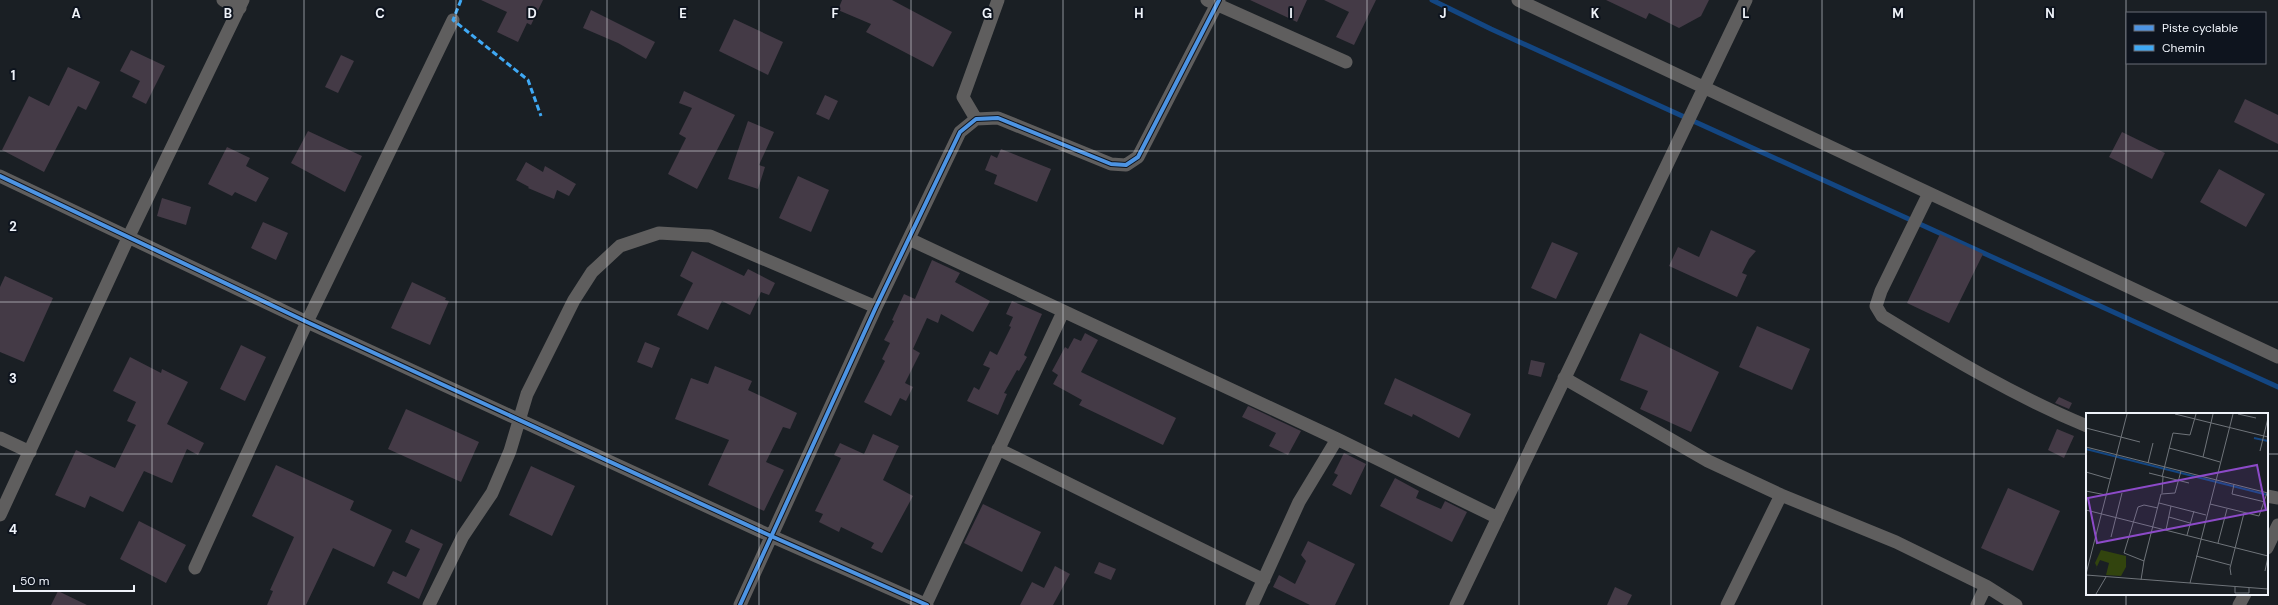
<svg xmlns="http://www.w3.org/2000/svg" width="2278" height="605" viewBox="0 0 2278 605" font-family="'DM Sans',sans-serif">
<style>
.lines{fill:none;stroke-linecap:round;stroke-linejoin:round}
.stream{stroke:#134682;stroke-width:5}
.building{fill:#443a46}
.street{stroke:#5f5e5e;stroke-width:13}
.quiet{stroke:#3fa9f5;stroke-width:3;stroke-dasharray:6 3;stroke-linecap:butt}
.cycleway-casing{stroke:#0e141e;stroke-width:6}
.cycleway{stroke:#4d94e3;stroke-width:4}
.grid{fill:none;stroke:#eff3fa;stroke-width:1;stroke-opacity:0.55}
.inset-river{fill:none;stroke:#134682;stroke-width:2}
.inset-road{fill:none;stroke:#6f747a;stroke-width:1}
.view{fill:#8c4ac8;fill-opacity:0.15;stroke:#8c4ac8;stroke-width:2}
.inset-edge{fill:none;stroke:#eff3fa;stroke-width:2}
.grid-label{font-size:13px;text-anchor:middle;font-weight:bold;fill:#eff3fa;stroke:#0e141e;stroke-width:4;stroke-linejoin:round;paint-order:stroke}
</style>
<rect width="100%" height="100%" fill="#1a1f24"/>
<g class="lines">
<path class="stream" d="M1432,0L1491,29L2278,387"/>
</g>
<path class="building" d="M481,0H543L531,25L527,23L518,42L497,32L507,12Z
M842,0H892L952,32L933,67L866,32L871,24L838,10Z
M1250,0H1307L1297,22Z
M1324,0H1376L1354,45L1336,37L1349,12Z
M1606,0H1709L1701,16L1679,28L1649,13L1646,19Z
M591,10L655,42L646,59L618,43L583,28Z
M734,19L783,42L768,75L719,51Z
M131,50L165,66L146,104L132,97L140,81L120,71Z
M341,55L354,61L338,93L325,87Z
M68,67L100,82L86,110L78,106L44,172L2,150L29,96L49,106Z
M684,91L735,115L697,189L668,174L686,138L679,134L692,108L679,103Z
M825,95L838,101L829,120L816,114Z
M2245,99L2278,115V144L2234,122Z
M748,121L774,132L759,165L765,167L758,189L728,179Z
M308,131L362,156L345,192L291,163Z
M2122,132L2165,153L2152,179L2109,157Z
M227,147L250,158L246,166L269,178L256,202L235,192L232,196L208,184Z
M1001,149L1051,169L1037,202L994,184L997,175L985,170L991,155L997,158Z
M526,162L543,172L545,166L576,184L569,196L557,190L554,199L528,188L529,187L516,180Z
M2219,169L2265,194L2246,227L2200,202Z
M798,176L829,190L811,232L779,218Z
M162,198L191,207L186,225L157,216Z
M263,222L288,233L276,260L251,248Z
M1711,230L1756,251L1749,259L1742,273L1747,275L1737,297L1669,266L1678,247L1699,257Z
M1940,234L1983,254L1949,323L1907,303Z
M1552,242L1578,253L1556,299L1531,288Z
M692,251L744,276L748,269L775,283L769,295L761,292L750,315L722,301L708,330L677,315L693,283L680,276Z
M932,260L960,273L955,282L990,301L973,332L941,314L938,323L927,318L913,349L920,353L905,383L913,387L906,401L900,398L891,416L864,402L885,361L882,359L890,343L884,340L894,321L892,320L904,294L915,299Z
M5,276L53,298L24,362L0,352V287Z
M412,282L446,298L445,300L449,301L430,345L391,328Z
M1012,301L1042,314L1024,355L1027,357L1019,371L1017,370L1004,393L1007,394L998,415L967,401L974,387L979,390L990,368L983,365L990,351L997,355L1011,327L1009,326L1013,317L1006,314Z
M1757,326L1810,349L1792,390L1739,367Z
M1085,333L1098,340L1081,372L1176,418L1163,445L1079,405L1082,400L1053,384L1058,375L1052,371L1065,347L1068,349L1074,338L1081,341Z
M1640,333L1719,372L1691,432L1640,409L1648,391L1620,380Z
M645,342L660,348L652,368L637,362Z
M241,345L266,357L245,401L220,389Z
M130,357L161,373L162,369L188,382L167,424L204,443L198,455L187,449L172,483L144,471L123,512L90,496L85,508L55,495L76,450L115,468L136,425L127,421L136,402L113,391Z
M1531,360L1545,363L1541,377L1528,374Z
M715,366L752,381L748,390L797,413L790,429L783,427L766,462L784,470L764,511L708,485L729,440L675,419L691,378L708,384Z
M1395,378L1471,414L1459,438L1413,414L1412,417L1384,404Z
M2059,397L2072,403L2069,409L2055,403Z
M1248,406L1301,431L1288,455L1269,446L1276,433L1242,417Z
M406,409L479,442L461,482L388,449Z
M2057,429L2074,436L2064,458L2048,450Z
M873,434L899,446L883,480L913,496L882,553L871,548L874,543L841,527L839,532L819,522L823,514L815,511L841,458L834,455L840,443L864,454Z
M1344,453L1366,464L1351,495L1332,485L1338,475L1334,473Z
M276,465L354,501L350,510L392,530L374,567L333,548L306,605H267L273,591L270,590L294,537L252,516Z
M531,466L575,486L552,536L509,515Z
M1395,478L1419,491L1416,498L1441,509L1445,501L1467,512L1452,542L1380,506Z
M2008,488L2060,511L2033,571L1981,548Z
M983,504L1041,532L1022,572L964,543Z
M139,521L186,545L166,583L120,559Z
M411,529L443,544L419,599L387,583L393,571L406,577L420,549L405,542Z
M1308,541L1355,564L1335,605H1310L1273,587L1279,575L1295,584L1306,561L1301,555Z
M1099,562L1116,569L1111,580L1094,573Z
M1055,566L1070,574L1053,605H1020L1032,582L1044,588Z
M1615,587L1632,595L1627,605H1607Z
M58,591L87,605H51Z"/>
<g class="lines">
<path class="street" d="M223,0L240,8
M1207,0L1346,62
M1518,0L2278,357
M976,119L963,97L998,0
M0,176L307,322L771,536L927,605
M1929,193L1881,291L1876,306L1882,316C1949,357 2015,396 2087,426
M909,239L1337,439L1498,518
M1564,378L1708,461L1781,495L1896,542L1986,586L2016,605
M0,438L30,452
M998,449L1264,580
M2267,496L2278,498
M0,515L129,236L243,0
M2267,548L2278,525
M195,568L307,322L453,20
M926,604L1063,312
M429,605L463,536L492,493L510,451L527,394L574,300L592,272L620,246L659,233L710,236L876,307
M740,605L876,307L960,132L976,119L998,118L1111,164L1126,165L1138,157L1219,0
M1252,605L1299,502L1337,439
M1456,605L1746,0
M1727,605L1781,495
M1977,605L1986,586
M2239,605L2245,594"/>
<path class="quiet" d="M461,0L453,20L528,80L541,116"/>
<defs>
<path id="cycleway" d="M0,176L307,322L771,536L927,605
M740,605L876,307L960,132L976,119L998,118L1111,164L1126,165L1138,157L1219,0"/>
</defs>
<use href="#cycleway" class="cycleway-casing"/>
<use href="#cycleway" class="cycleway"/>
</g>
<path class="grid" d="M152,0V605M304,0V605M456,0V605M607,0V605M759,0V605M911,0V605M1063,0V605M1215,0V605M1367,0V605M1519,0V605M1671,0V605M1822,0V605M1974,0V605M2126,0V414M0,151H2278M0,302H2278M0,454H2087M2267,454H2278M2126,594V605"/>
<g transform="translate(2086 413)">
<rect width="182" height="182" fill="#1a1f24"/>
<path d="M15,137L40,143V154L35,163L20,162L23,150L14,147L8,160L11,154L9,150Z" fill="#32440e"/>
<path class="inset-river" d="M168,25L182,28M0,36L182,82"/>
<path class="inset-road" d="M89,1L182,24M127,1L117,44L134,49M152,1L170,5M0,15L54,29M0,34L182,80M83,35L117,44M174,38L182,5M62,50L67,30M0,59L24,66M63,60L103,70M76,64L87,20L104,22L110,1M148,71L146,81L179,89M0,78L20,82M76,80L77,64M73,90L120,102M124,91L173,103L181,80M0,97L182,143M83,104L104,110M80,117L85,93M101,122L108,98M25,124L36,80M132,130L141,96M110,143L144,152M58,148L75,81L89,80L95,58M179,158L182,144M0,161L41,1M0,162L182,176M145,162L144,155L158,100M55,167L58,148L38,140L52,94L58,92L72,95M104,170L147,1M149,174V180H163V175M10,181L20,164"/>
<path class="view" d="M171,52L180,97L11,130L2,85Z"/>
<rect width="182" height="182" class="inset-edge"/>
</g>
<g class="grid-label">
<text x="76" y="18">A</text>
<text x="228" y="18">B</text>
<text x="380" y="18">C</text>
<text x="532" y="18">D</text>
<text x="683" y="18">E</text>
<text x="835" y="18">F</text>
<text x="987" y="18">G</text>
<text x="1139" y="18">H</text>
<text x="1291" y="18">I</text>
<text x="1443" y="18">J</text>
<text x="1595" y="18">K</text>
<text x="1746" y="18">L</text>
<text x="1898" y="18">M</text>
<text x="2050" y="18">N</text>
<text x="13" y="80">1</text>
<text x="13" y="231">2</text>
<text x="13" y="383">3</text>
<text x="13" y="534">4</text>
</g>
<rect x="2126" y="12" width="140" height="52" fill="#0e141e" stroke="#686d76"/>
<rect x="2134" y="25" width="20" height="6" fill="#4d94e3" stroke="#686d76"/>
<text x="2162" y="32" font-size="12" fill="#eff3fa">Piste cyclable</text>
<rect x="2134" y="45" width="20" height="6" fill="#3fa9f5" stroke="#686d76"/>
<text x="2162" y="52" font-size="12" fill="#eff3fa">Chemin</text>
<path d="M14 585v6h120v-6" fill="none" stroke="#eff3fa" stroke-width="2"/>
<text x="20" y="585" font-size="12" fill="#eff3fa" stroke="#0e141e" stroke-width="3" paint-order="stroke">50 m</text>
</svg>
